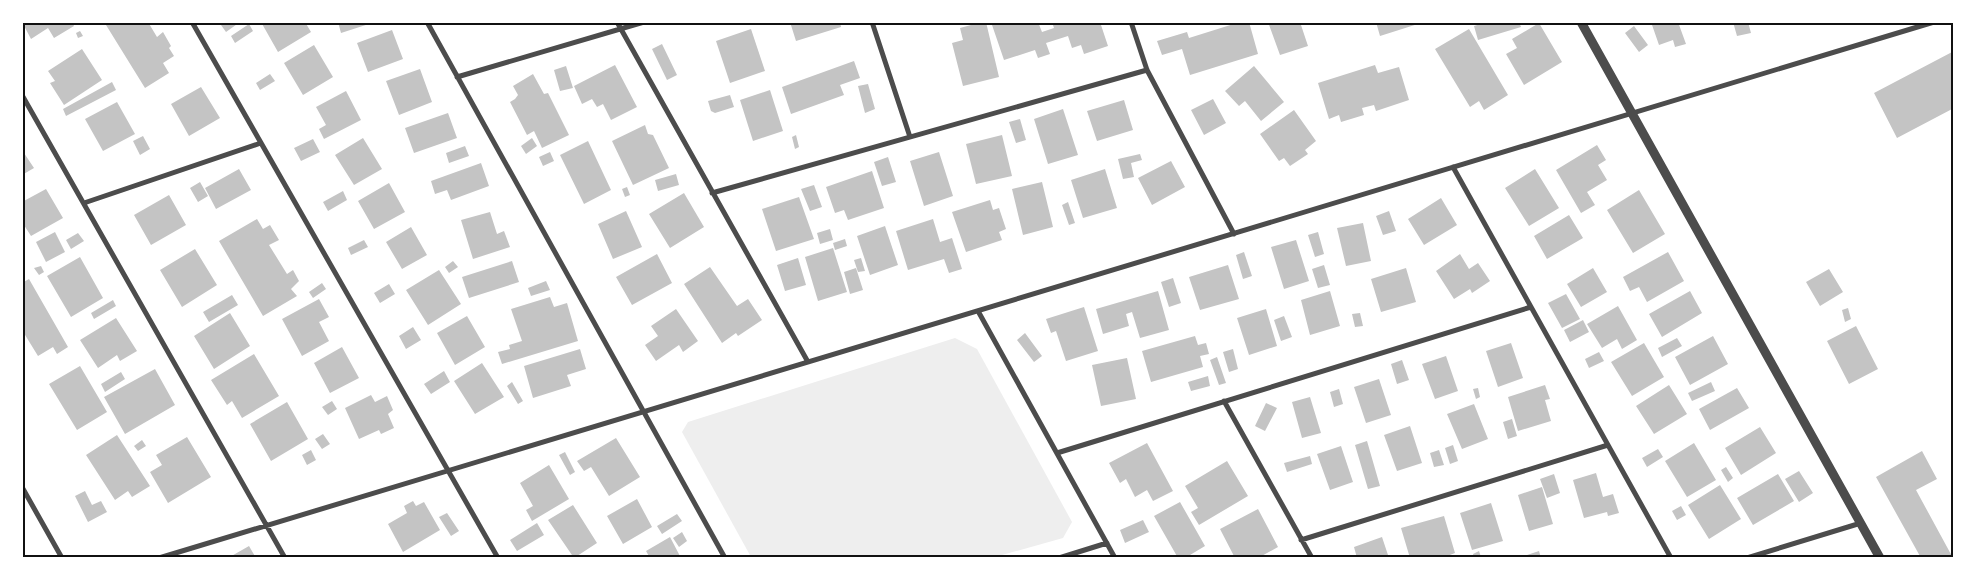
<svg xmlns="http://www.w3.org/2000/svg" width="1976" height="580" viewBox="0 0 1976 580" font-family="Georgia,serif">
<style>
.green{fill:#eee}
.building{fill:#c4c4c4}
.lines{fill:none;stroke-linecap:round;stroke-linejoin:round}
.minor{stroke:#4c4c4c;stroke-width:5}
.tertiary{stroke:#4c4c4c;stroke-width:9}
.neatline{fill:none;stroke:#111;stroke-width:2}
</style>
<rect width="100%" height="100%" fill="#fff"/>
<path class="green" d="M955,338L977,349L1072,522L1063,538L995,557H751L682,432L688,422Z"/>
<path class="building" d="M22,22H72L74,26L54,38L48,28L31,39Z
M110,22H140L142,25L148,22L157,37L163,32L171,46L169,48L174,56L163,63L169,73L145,88L106,25Z
M226,22H240L226,32L221,25Z
M261,22H305L311,32L278,52Z
M338,22H372V23L341,33Z
M790,22H840L841,27L796,41Z
M982,22H986L999,77L963,86L952,43L963,40L960,28Z
M991,22H1038L1042,32L1054,28L1052,22H1100L1108,46L1084,54L1081,45L1072,48L1068,36L1046,43L1050,54L1038,58L1035,50L1004,60Z
M1240,22H1249L1258,54L1190,75L1182,49L1162,55L1157,41L1187,32L1189,38Z
M1268,22H1300L1308,46L1280,55Z
M1376,22H1421V23L1380,36Z
M1487,22H1519L1521,27L1478,40L1474,26Z
M1651,22H1678L1686,44L1675,47L1673,40L1659,45Z
M1733,22H1748L1751,33L1737,36Z
M1539,23L1562,62L1524,85L1506,54L1517,48L1512,39Z
M249,24L253,31L235,43L231,36Z
M1634,26L1648,45L1639,52L1625,33Z
M751,29L765,71L730,83L716,41Z
M1469,29L1508,95L1484,110L1479,101L1470,107L1435,49Z
M392,30L403,59L368,72L357,43Z
M80,31L83,36L78,38L76,33Z
M662,44L677,75L667,80L652,49Z
M314,45L333,77L303,95L284,63Z
M82,49L102,80L64,105L50,83L55,81L48,71Z
M1954,51V108L1897,138L1874,93Z
M854,61L860,78L840,85L844,95L791,114L782,87Z
M615,65L637,107L611,120L603,104L597,107L592,99L582,104L574,86Z
M1375,65L1378,73L1399,67L1409,100L1376,111L1374,105L1362,108L1364,115L1341,122L1339,115L1329,119L1318,83Z
M566,66L573,88L560,91L554,70Z
M1254,66L1284,102L1261,121L1245,101L1239,106L1225,91Z
M420,69L432,102L399,115L386,81Z
M270,74L275,81L260,90L256,83Z
M533,74L544,94L548,93L569,135L542,148L534,131L527,135L510,102L515,99L518,95L513,86Z
M112,82L116,90L66,116L63,109Z
M868,84L875,109L865,113L858,86Z
M201,87L220,118L189,136L171,104Z
M770,90L783,131L753,141L740,100Z
M346,91L361,120L324,139L319,129L326,125L316,107Z
M730,95L734,107L715,113L711,111L708,101Z
M1213,99L1226,123L1204,135L1191,110Z
M1124,100L1133,130L1097,141L1087,111Z
M117,102L135,134L103,151L85,119Z
M1063,109L1078,155L1048,164L1034,119Z
M1294,110L1316,141L1305,150L1308,154L1290,166L1284,158L1279,161L1260,134Z
M448,113L457,138L414,153L405,128Z
M1020,119L1026,140L1016,143L1009,122Z
M645,125L648,134L653,135L669,168L633,185L612,141Z
M796,135L799,147L795,149L792,137Z
M1002,135L1012,176L976,184L966,144Z
M143,136L150,149L140,155L133,141Z
M363,138L382,169L354,185L335,155Z
M532,138L537,146L526,154L521,146Z
M313,139L320,152L301,161L294,148Z
M588,141L611,190L584,204L560,155Z
M1597,145L1606,160L1598,165L1607,180L1587,192L1595,205L1581,213L1556,170Z
M465,146L469,156L449,163L446,153Z
M22,150L34,168L22,175Z
M550,152L554,161L543,166L539,157Z
M939,152L953,196L924,206L910,161Z
M1140,154L1142,160L1131,163L1134,177L1123,179L1118,159Z
M888,157L896,182L882,186L874,162Z
M1171,161L1185,187L1152,205L1138,178Z
M481,163L489,186L451,200L447,190L435,194L431,181Z
M239,169L251,190L216,209L205,188Z
M1105,169L1117,208L1083,218L1071,180Z
M1535,169L1559,208L1529,226L1505,188Z
M872,171L884,208L848,220L844,210L835,213L826,187Z
M676,174L679,185L658,191L655,180Z
M200,182L208,196L198,202L190,188Z
M1042,182L1053,227L1023,235L1012,189Z
M389,183L405,212L374,229L358,201Z
M814,185L822,207L810,211L801,189Z
M627,187L630,195L625,197L622,189Z
M46,189L63,218L31,236L22,222V202Z
M1639,190L1665,234L1633,253L1607,210Z
M343,191L347,200L328,211L323,202Z
M684,193L704,227L670,248L649,214Z
M169,195L186,225L151,245L134,215Z
M799,197L814,239L776,251L762,209Z
M1441,198L1457,225L1424,245L1408,219Z
M990,200L993,210L999,208L1006,229L999,232L1002,240L966,252L952,212Z
M1068,202L1075,223L1069,225L1062,205Z
M626,211L642,247L613,259L598,224Z
M1389,211L1396,231L1383,235L1376,216Z
M490,212L497,234L504,231L510,247L473,259L461,220Z
M1569,215L1583,238L1547,259L1534,236Z
M257,219L263,229L270,225L279,240L269,245L287,274L293,270L299,281L291,289L297,296L263,316L219,241Z
M933,219L940,242L952,238L962,269L949,273L944,259L908,270L896,231Z
M1363,223L1371,261L1346,266L1337,228Z
M885,226L898,265L870,275L857,236Z
M411,227L427,255L402,269L386,242Z
M830,229L833,240L820,244L817,233Z
M55,232L65,252L46,262L36,242Z
M1318,232L1324,254L1315,257L1308,235Z
M78,233L84,241L71,249L66,240Z
M845,239L847,246L835,250L833,243Z
M364,240L368,247L351,255L348,248Z
M1296,240L1309,281L1284,289L1271,247Z
M833,248L847,292L818,301L805,257Z
M195,249L217,285L182,307L160,270Z
M1244,252L1252,276L1243,279L1236,255Z
M1668,252L1684,281L1647,302L1639,287L1630,291L1623,277Z
M657,254L672,283L632,305L616,277Z
M1460,254L1469,269L1478,263L1490,281L1472,293L1470,289L1454,299L1436,271Z
M80,257L103,298L71,317L47,276Z
M798,258L806,285L785,291L777,265Z
M861,258L865,271L858,272L854,260Z
M453,261L458,267L449,273L445,267Z
M512,261L519,282L469,298L462,277Z
M1228,265L1239,299L1200,310L1189,277Z
M1324,265L1330,285L1318,288L1312,269Z
M41,266L44,272L39,275L34,268Z
M710,267L737,306L748,299L762,320L738,336L736,333L722,343L684,284Z
M856,268L863,290L850,294L844,272Z
M1406,268L1416,302L1381,312L1371,279Z
M1593,268L1607,292L1581,307L1567,284Z
M1829,269L1843,292L1820,306L1806,282Z
M439,270L461,304L428,325L406,290Z
M1173,278L1181,303L1169,307L1161,282Z
M29,279L68,347L57,354L53,347L38,356L22,330V283Z
M546,281L550,290L531,296L528,288Z
M322,283L326,289L313,298L309,292Z
M389,284L395,294L380,303L374,293Z
M1158,291L1169,330L1140,338L1132,312L1126,314L1129,326L1103,334L1096,309Z
M1330,291L1340,326L1310,335L1301,300Z
M1690,291L1702,313L1662,337L1649,314Z
M1566,294L1580,319L1562,328L1548,303Z
M232,295L238,305L209,322L203,312Z
M550,297L554,307L567,303L578,341L502,364L498,352L510,349L509,345L522,341L511,309Z
M319,299L329,317L319,322L329,341L302,356L282,319Z
M113,300L116,306L94,319L91,313Z
M1618,306L1637,340L1622,349L1617,339L1602,348L1587,324Z
M1084,307L1098,351L1066,361L1056,331L1051,333L1046,319Z
M1848,308L1851,319L1845,322L1842,310Z
M676,309L698,341L683,352L679,345L656,361L645,345L658,336L651,326Z
M1266,309L1277,346L1249,355L1237,318Z
M230,313L250,346L214,369L194,336Z
M1360,313L1363,326L1355,327L1352,314Z
M467,316L485,347L455,365L437,333Z
M1284,316L1292,337L1281,341L1274,320Z
M116,318L137,351L120,361L117,355L98,368L80,340Z
M1583,320L1589,332L1570,342L1564,330Z
M1856,326L1878,369L1849,384L1827,341Z
M413,327L421,340L406,349L399,336Z
M1025,333L1042,356L1034,362L1017,340Z
M1195,336L1198,345L1206,343L1209,354L1200,356L1203,367L1151,382L1142,351Z
M1713,336L1728,364L1690,385L1675,357Z
M1677,338L1682,346L1662,357L1658,348Z
M1511,343L1523,378L1498,387L1486,351Z
M1644,343L1664,377L1632,396L1611,362Z
M342,347L359,378L330,393L314,363Z
M580,349L586,369L567,375L571,386L533,398L524,366Z
M1233,349L1238,369L1229,372L1223,352Z
M1599,352L1604,361L1589,368L1585,359Z
M254,354L279,396L242,418L232,401L227,405L211,380Z
M1446,356L1458,391L1435,399L1422,364Z
M1217,357L1226,383L1219,385L1210,360Z
M1127,358L1136,399L1101,406L1092,365Z
M1402,360L1409,380L1397,384L1391,364Z
M482,363L504,397L475,414L454,381Z
M80,366L107,412L77,430L49,384Z
M155,369L175,405L125,434L104,397Z
M444,371L450,382L431,394L424,384Z
M121,372L125,379L105,392L101,384Z
M1208,376L1210,386L1191,391L1188,382Z
M1379,379L1391,415L1366,423L1354,387Z
M512,382L523,401L518,404L507,386Z
M1711,382L1715,391L1692,401L1688,393Z
M1545,385L1550,399L1545,400L1551,421L1518,431L1508,397Z
M1669,385L1687,414L1654,434L1636,406Z
M1478,388L1480,397L1476,399L1473,389Z
M1737,388L1749,408L1710,430L1699,409Z
M1339,389L1343,404L1334,407L1330,392Z
M371,395L375,402L387,396L393,410L388,414L394,428L381,434L379,430L359,439L345,408Z
M1310,397L1321,433L1302,438L1292,402Z
M332,401L337,409L328,415L322,407Z
M287,402L308,439L271,461L250,424Z
M1266,403L1277,408L1265,431L1255,426Z
M1474,404L1488,439L1462,449L1447,414Z
M1512,419L1517,436L1508,439L1503,422Z
M1410,426L1422,463L1397,471L1384,435Z
M1760,427L1776,453L1741,475L1725,448Z
M323,434L330,444L322,449L315,439Z
M117,435L150,486L132,497L128,491L115,500L86,455Z
M187,437L211,477L168,503L150,472L162,465L156,455Z
M616,438L640,477L609,496L591,467L584,471L577,461Z
M142,440L146,446L138,451L134,446Z
M1367,441L1380,486L1368,489L1355,445Z
M1147,443L1173,491L1153,501L1147,490L1135,497L1126,479L1120,483L1109,463Z
M1694,443L1716,480L1687,497L1665,461Z
M1453,445L1458,461L1450,464L1445,448Z
M1341,446L1353,482L1330,490L1317,454Z
M1658,449L1663,457L1647,467L1642,458Z
M311,450L316,460L307,465L302,455Z
M1439,450L1444,465L1434,467L1430,453Z
M1922,451L1937,479L1916,490L1953,558H1921L1876,477Z
M565,452L575,472L570,475L559,455Z
M1310,456L1312,464L1287,472L1284,463Z
M1227,461L1248,496L1199,525L1191,512L1198,508L1185,486Z
M549,465L569,499L532,521L526,510L533,506L520,483Z
M1726,467L1733,478L1728,482L1721,470Z
M1799,471L1813,493L1799,502L1785,479Z
M1596,473L1603,497L1613,494L1619,513L1608,516L1607,512L1584,518L1573,480Z
M1554,474L1560,493L1547,498L1540,479Z
M1778,474L1794,501L1753,525L1737,498Z
M1720,485L1741,519L1709,539L1688,505Z
M1542,487L1553,524L1529,531L1518,495Z
M85,491L92,505L101,501L107,512L88,522L75,496Z
M637,499L652,527L623,544L607,516Z
M413,501L416,506L424,502L440,530L403,552L388,524L407,513L404,506Z
M1180,502L1205,546L1185,558H1178L1154,516Z
M1491,503L1503,541L1472,550L1460,513Z
M573,505L597,543L574,558L548,520Z
M1681,506L1686,515L1677,520L1672,511Z
M1258,509L1278,547L1258,558H1235L1220,529Z
M447,513L459,531L451,536L439,517Z
M677,514L682,521L662,534L657,526Z
M1444,516L1455,553L1442,558H1410L1401,528Z
M1143,520L1149,532L1125,543L1120,530Z
M537,523L544,535L517,551L510,540Z
M682,532L687,541L679,547L673,538Z
M670,537L681,558H650L646,551Z
M1382,537L1389,558H1357L1354,547Z
M249,546L256,558H228Z
M1479,551L1481,557L1474,558L1473,554Z
M1539,551L1541,558H1521V557Z"/>
<g class="lines">
<path class="minor" d="M192,22L498,558
M427,22L725,558
M617,22L808,362
M872,22L910,137
M1131,22L1147,70L1234,234
M457,77L644,22
M22,95L285,558
M1453,167L1671,558
M712,193L1147,70
M84,203L261,143
M978,311L1115,558
M1224,401L1312,558
M1057,453L1531,307
M22,487L62,558
M1301,540L1608,445
M159,558L1934,22
M1059,558L1107,543
M1747,558L1861,523"/>
<path class="tertiary" d="M1581,22L1880,558"/>
</g>
<rect width="1976" height="580" fill="none" stroke="#ffffff" stroke-width="48"/>
<rect x="24" y="24" width="1928" height="532" class="neatline"/>
</svg>
